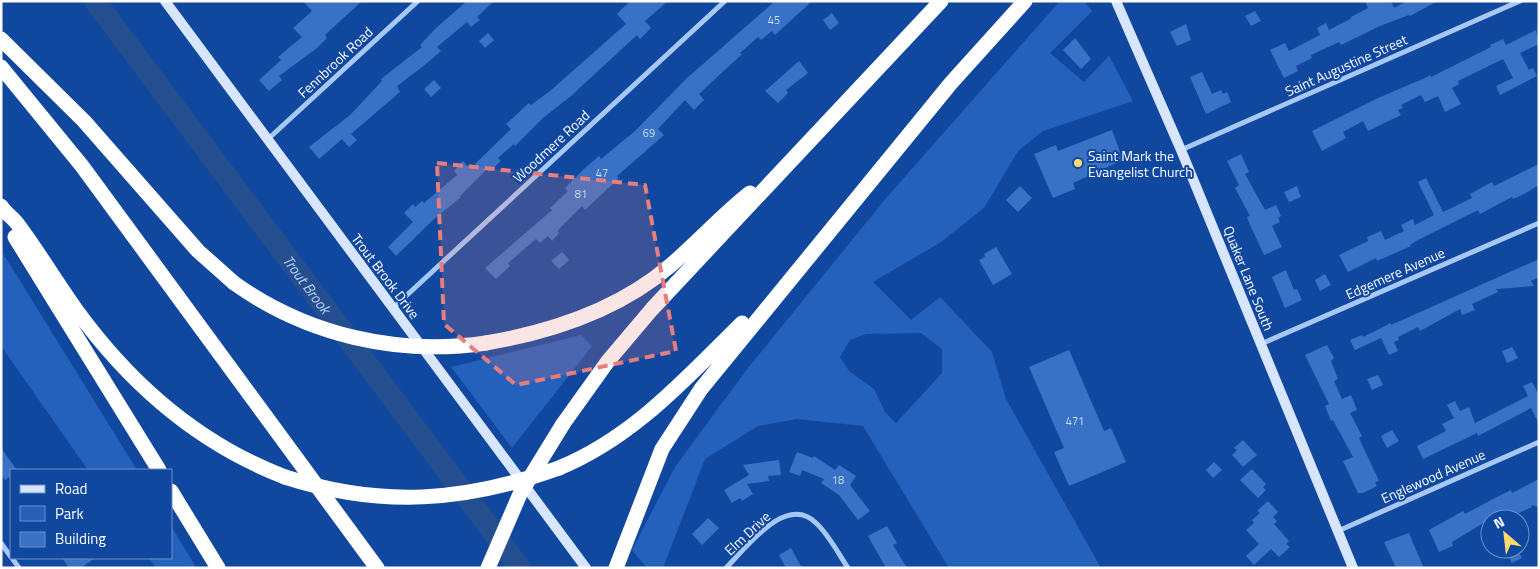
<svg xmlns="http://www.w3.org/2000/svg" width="1540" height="569" viewBox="0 0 1540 569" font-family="'Titillium Web',sans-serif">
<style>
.green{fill:#2361bd;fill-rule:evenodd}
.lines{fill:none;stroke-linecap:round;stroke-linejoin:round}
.river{stroke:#254e8f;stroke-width:22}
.building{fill:#3971c6}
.minor{stroke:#a7c7f5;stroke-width:5}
.secondary{stroke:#d7e6fe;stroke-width:10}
.motorway{stroke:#fff;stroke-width:15}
.motorway-bridge{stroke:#fff;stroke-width:15}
.marked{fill:#e67e7e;fill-opacity:0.2;stroke:#e67e7e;stroke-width:4;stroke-dasharray:10 6;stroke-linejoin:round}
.poi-dot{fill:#ffdb6b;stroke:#10489f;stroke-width:2}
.labels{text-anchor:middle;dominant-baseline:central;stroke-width:4;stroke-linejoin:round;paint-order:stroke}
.number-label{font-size:11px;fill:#cedcf1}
.street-label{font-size:14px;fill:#fff;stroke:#10489f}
.poi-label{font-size:14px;fill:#fff;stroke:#10489f;text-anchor:start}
.water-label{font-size:15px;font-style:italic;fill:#b4d1fb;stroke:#10489f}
</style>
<rect width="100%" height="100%" fill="#10489f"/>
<path class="green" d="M1060,1H1084L1092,11L1050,53L1084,82L1109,56L1133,101L1043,131L1018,151L984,208L941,242L873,282L911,320L940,297L992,352L1006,399L1101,568H949L863,426L797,419L758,426L705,459L663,568H647L632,550L675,467L748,368L887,197ZM921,333L942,349V373L896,423L885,412L874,389L849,371L840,357L850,340L866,334Z
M1,250L137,470H88L1,346Z
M581,335L592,346L512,448L451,367Z
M171,526L193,562L196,568H156L149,558H171Z"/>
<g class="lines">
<path class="river" id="s1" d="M95,1L520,568"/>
</g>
<path class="building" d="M303,1H362L325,35L327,38L317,48L279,76L282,80L269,91L259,80L281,60L278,57L302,37L293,28L312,11Z
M467,1H494L477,17L480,20L471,27L467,22L437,47L441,51L426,64L397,86L400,92L351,134L357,140L349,147L342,139L319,159L309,147L350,115L382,81L381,79L422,47L420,45L435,29Z
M630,1H668L645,21L651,28L640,39L637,35L571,96L543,118L515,146L514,144L498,158L501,161L489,172L487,169L460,196L461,197L434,219L396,256L388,247L413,222L404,213L413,204L415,207L422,201L424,203L457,175L454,171L463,161L468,166L471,164L473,166L511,129L506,124L529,103L531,105L550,91L626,24L617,14Z
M775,1H812L775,35L772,31L761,40L758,37L740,53L742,54L699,94L704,100L694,110L685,100L658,129L664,135L617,176L619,178L585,210L582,206L557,231L559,233L552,241L548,236L540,243L536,239L508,263L510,266L496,279L485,268L552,210L550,208L568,191L565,188L584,169L599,156L601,159L635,131L687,78Z
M1365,1H1391L1394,8L1407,1H1438L1410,16L1409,15L1380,26L1341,45L1339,42L1311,55L1312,58L1296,66L1298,71L1284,78L1270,50L1285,43L1289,51L1320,35L1317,28L1326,23L1329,30L1352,18L1351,17L1368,8Z
M1255,11L1261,21L1251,26L1245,16Z
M832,13L839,23L830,30L823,20Z
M1186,24L1191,40L1177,46L1170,32Z
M1536,30L1539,44L1520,53L1529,70L1533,68L1537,76L1500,95L1496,86L1513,78L1503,59L1458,81L1459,84L1452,88L1461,104L1445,112L1438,96L1425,102L1421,95L1401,105L1403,108L1398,110L1401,115L1368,131L1363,121L1343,132L1346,138L1322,151L1312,131L1378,98L1425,78L1430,75L1431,77L1491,47L1490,45L1503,39L1506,45Z
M488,33L494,40L485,48L479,41Z
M1075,38L1091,59L1081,69L1063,50Z
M799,61L808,73L786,90L788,93L778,103L765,91Z
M1202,72L1212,94L1221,90L1223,94L1227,92L1231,102L1206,114L1190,77Z
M434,80L441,88L431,97L424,89Z
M1112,130L1123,160L1073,183L1075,189L1053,198L1034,154L1056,145L1058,151Z
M1241,154L1249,172L1245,174L1265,210L1276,205L1281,216L1278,218L1280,222L1272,226L1282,247L1264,255L1250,225L1247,217L1250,216L1235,188L1239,185L1227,161Z
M1539,164V185L1524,194L1513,199L1512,197L1480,214L1478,210L1416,241L1410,245L1411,246L1377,261L1376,258L1348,272L1339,255L1368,241L1367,237L1381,231L1385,240L1404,231L1401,225L1413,219L1415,225L1434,215L1418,182L1426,178L1443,212L1472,198L1470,194L1492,182L1494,186Z
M1020,186L1032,198L1018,212L1006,200Z
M1297,186L1301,197L1289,202L1284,192Z
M996,247L1012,274L993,285L979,260L985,257L984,254Z
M562,252L569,260L559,269L551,261Z
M1539,259V277L1531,281L1534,286L1496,289L1498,292L1472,304L1475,310L1462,315L1460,309L1420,331L1418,327L1398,337L1399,340L1394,342L1398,351L1389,355L1381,338L1355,350L1350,340L1362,335L1363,337L1391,323V325Z
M1286,270L1294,290L1297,289L1302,300L1285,308L1272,277Z
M1325,274L1331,285L1320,291L1315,280Z
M1327,345L1334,358L1331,361L1338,379L1334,381L1342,399L1351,395L1357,410L1350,413L1362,436L1359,438L1379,481L1375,482L1377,486L1363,493H1358L1343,461L1353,457L1333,420L1331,421L1325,406L1329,404L1305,355Z
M1512,347L1518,358L1507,363L1502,351Z
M1069,350L1104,431L1111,428L1126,462L1069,486L1054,452L1064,448L1029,367Z
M1378,375L1383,385L1372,390L1367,379Z
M1532,382L1539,395V424L1531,408L1478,436L1477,433L1423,459L1417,446L1446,431L1442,424L1454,418L1447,405L1455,401L1460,411L1469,407L1475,423L1528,396L1523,386Z
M1392,430L1399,441L1387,448L1381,436Z
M1243,440L1257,455L1243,467L1232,455L1237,450L1234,448Z
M1,448L17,470H11V476L5,480L1,474Z
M797,452L813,458L814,456L835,470L839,465L856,476L850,485L870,511L858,520L839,495L821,483L824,479L802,470L800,476L789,472Z
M779,460L781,475L768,476L769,481L747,484L753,494L742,501L740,498L732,503L724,490L749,475L743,465Z
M1214,462L1222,470L1213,478L1206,470Z
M1252,469L1266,484L1263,487L1266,490L1258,498L1240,480Z
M1539,479V507L1531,505L1532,507L1512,516L1509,510L1490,519L1452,542L1453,546L1439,552L1429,530L1463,511L1465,514L1493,499L1511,490L1512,493Z
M1268,501L1278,512L1273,517L1277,521L1274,524L1289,541L1286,544L1290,547L1279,557L1271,549L1254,565L1246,556L1259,544L1246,530L1254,523L1252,520L1260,513L1257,511Z
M708,518L719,528L702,545L692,534Z
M887,526L897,543L893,545L907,568H886L868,536Z
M1409,533L1416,550L1424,568H1396L1384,542Z
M791,548L802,568H786L779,555Z
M1514,549H1517L1522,558L1512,563L1507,553Z
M62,558H95L81,568H69Z"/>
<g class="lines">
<path class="minor" d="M267,140L418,1
M1181,150L1520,1
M393,308L725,1
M1261,344L1539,223
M1338,531L1539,442
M1,543L11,557
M12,558L19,568
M726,568C746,548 786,493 816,523C829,535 838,553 848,568"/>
<path class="secondary" d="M165,1L586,568
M1116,1L1181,150L1353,568"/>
<path class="motorway" d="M1,39L84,121L198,251L234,283
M1,67L82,166L377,568
M1,206C6,214 14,218 19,226C39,253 57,283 77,311C131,385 199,444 285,477
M15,237L159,470
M486,343C551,332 620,309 671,265C698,242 722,215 750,193
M563,424L608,361L652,309L941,1
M559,468C634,437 685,379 742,323
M171,491L218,568
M616,568L662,449L701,389L951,83L1025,1"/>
<path class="motorway-bridge" d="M234,283C307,335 397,356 486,343
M285,477C381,508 465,502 559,468
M488,568L520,494L563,424"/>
</g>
<path class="marked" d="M437,163L645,185L676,351L516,385L444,324Z"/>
<circle class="poi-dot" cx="1078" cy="163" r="5"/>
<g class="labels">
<g class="number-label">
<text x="774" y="20">45</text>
<text x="649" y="133">69</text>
<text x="602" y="173">47</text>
<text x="581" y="194">81</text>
<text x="1075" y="421">471</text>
<text x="838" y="480">18</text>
</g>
<g class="street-label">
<text transform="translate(335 62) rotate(-43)">Fennbrook Road</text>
<text transform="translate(1346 65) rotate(-24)">Saint Augustine Street</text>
<text transform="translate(551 146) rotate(-43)">Woodmere Road</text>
<text transform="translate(1395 273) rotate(-24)">Edgemere Avenue</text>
<text transform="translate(386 276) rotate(53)">Trout Brook Drive</text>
<text transform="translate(1249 278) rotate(68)">Quaker Lane South</text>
<text transform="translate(1433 476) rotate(-24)">Englewood Avenue</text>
<text transform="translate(747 533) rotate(-43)">Elm Drive</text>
</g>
<g class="poi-label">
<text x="1088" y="155">Saint Mark the<tspan x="1088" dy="16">Evangelist Church</tspan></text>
</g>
<g class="water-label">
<text stroke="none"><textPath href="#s1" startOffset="354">Trout Brook</textPath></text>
</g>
</g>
<rect width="1540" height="569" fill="none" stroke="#ffffff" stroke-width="5"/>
<rect x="10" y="469" width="162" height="90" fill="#10489f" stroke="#7091c5"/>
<rect x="20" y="485" width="25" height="8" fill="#d7e6fe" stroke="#7091c5"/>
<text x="55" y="494" font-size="15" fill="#ffffff">Road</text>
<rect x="20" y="506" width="25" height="15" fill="#2361bd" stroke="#7091c5"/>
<text x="55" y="519" font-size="15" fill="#ffffff">Park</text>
<rect x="20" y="532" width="25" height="15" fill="#3971c6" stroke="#7091c5"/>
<text x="55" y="544" font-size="15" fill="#ffffff">Building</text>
<g transform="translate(1505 534) rotate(332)"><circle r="24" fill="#10489f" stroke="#7091c5"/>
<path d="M0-4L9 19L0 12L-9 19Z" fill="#ffdb6b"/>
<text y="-8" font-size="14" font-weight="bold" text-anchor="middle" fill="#ffffff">N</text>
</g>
</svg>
